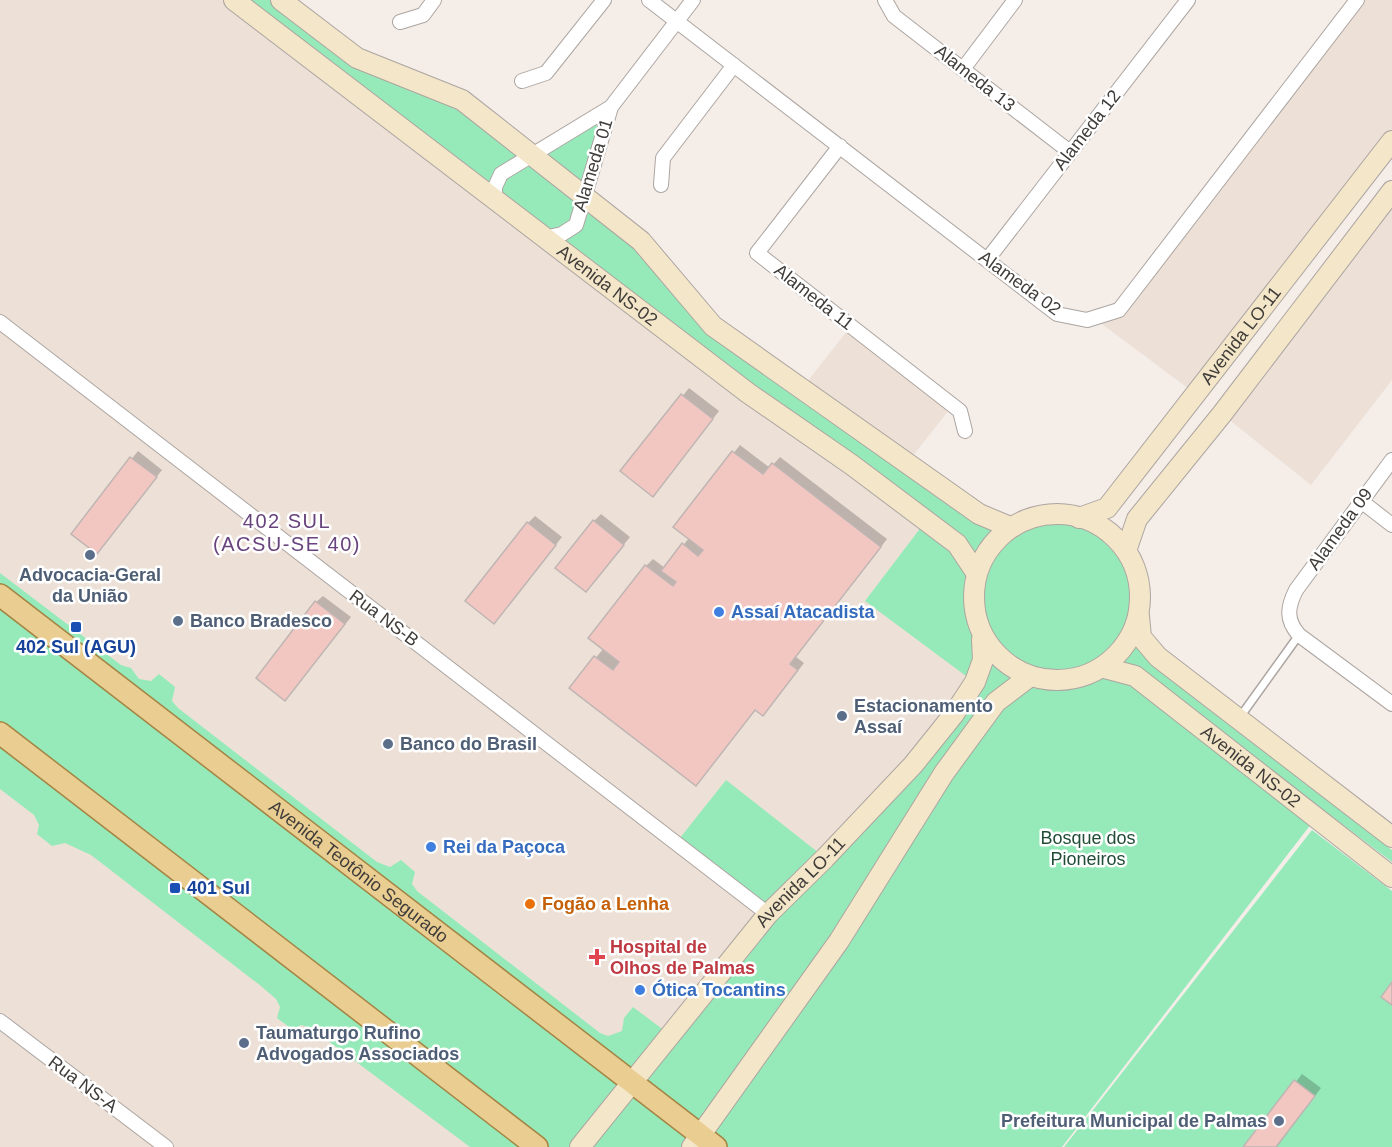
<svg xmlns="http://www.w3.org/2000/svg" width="1392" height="1147" viewBox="0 0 1392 1147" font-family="Helvetica,sans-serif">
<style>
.built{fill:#ede0d7}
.green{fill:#96eaba}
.shadow{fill:#0003}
.building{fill:#f3c7c1;stroke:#beb5b4;stroke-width:1.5}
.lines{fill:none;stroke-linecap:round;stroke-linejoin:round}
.lane-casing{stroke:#aca5a1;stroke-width:10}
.street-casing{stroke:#aca5a1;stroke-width:16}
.secondary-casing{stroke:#aca5a1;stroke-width:22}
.primary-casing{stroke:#a48443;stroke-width:24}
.lane{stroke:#fff;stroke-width:7}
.street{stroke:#fff;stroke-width:14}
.secondary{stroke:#f4e6c8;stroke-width:20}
.primary{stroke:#e9cd91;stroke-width:21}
.service-dot{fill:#5c6f8a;stroke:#fff;stroke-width:2}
.shop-dot{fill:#3f7fe0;stroke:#fff;stroke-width:2}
.transit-dot{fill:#1a4fb4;stroke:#fff;stroke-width:2}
.food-dot{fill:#e8710a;stroke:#fff;stroke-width:2}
.health-dot{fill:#e0444e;stroke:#fff;stroke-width:2}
.labels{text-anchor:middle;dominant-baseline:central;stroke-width:5;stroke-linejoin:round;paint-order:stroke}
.street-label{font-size:18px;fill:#3f3c3a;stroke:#fff}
.service-label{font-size:18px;font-weight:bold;fill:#4e5e75;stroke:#fff;text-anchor:start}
.shop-label{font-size:18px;font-weight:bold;fill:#366cbe;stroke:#fff;text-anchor:start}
.transit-label{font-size:18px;font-weight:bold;fill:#164399;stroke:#fff}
.park-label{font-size:18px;fill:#214d36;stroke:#fff}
.food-label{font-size:18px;font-weight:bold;fill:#c56008;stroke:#fff;text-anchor:start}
.health-label{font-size:18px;font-weight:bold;fill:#be3a42;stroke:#fff;text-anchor:start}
.neighbourhood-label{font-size:20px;letter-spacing:1.5px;fill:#68437d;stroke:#fff}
</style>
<rect width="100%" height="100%" fill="#f4ede8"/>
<path class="built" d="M0,0H234L748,393L975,571L974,608L982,639L975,682L632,1082L0,595Z
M1357,0H1392V141L1197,395L1094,318L1119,310Z
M1392,191V380L1311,485L1222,414Z
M851,326L953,405L907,463L799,392Z
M0,733L537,1147H0Z"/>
<path class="green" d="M234,0H281L357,58L462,100L531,155L611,107L586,197L713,326L1010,527L975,571L974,608L982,639L1007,663L1029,677L1060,680L1105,668L1135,676L1315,819L1062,1147H470L311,1028L301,1025L293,1030L277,1018L280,1007L276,999L261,986L91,855L65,843L52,846L37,834L39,825L34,815L0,789V573L121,665L131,668L139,679L151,681L159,674L175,687L172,701L178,708L377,862L390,867L401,860L415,872L412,884L417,891L600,1033L608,1036L622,1031L624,1018L633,1007L669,1034L767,914L676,843L726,780L824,857L974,682L865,601L925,522Z
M984 598a74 74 0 1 1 148 0a74 74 0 1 1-148 0Z
M1135,641L1146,659L1160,672L1392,850V862L1152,680L1116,667L1130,654Z
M1312,830L1392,891V1147H1064Z"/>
<path class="shadow" d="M689,388L719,411L659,488L622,471Z
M740,445L770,468L780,457L887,539L796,657L804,663L770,707L756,708L571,687L604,648L590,637L646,566L653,559L665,568L689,538L675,527Z
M138,451L162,470L97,552L73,534Z
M601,514L630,537L593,583L594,521Z
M535,516L562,537L494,622L528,523Z
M323,596L351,617L292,692L316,602Z
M1302,1074L1321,1088L1277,1147H1245Z"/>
<path class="building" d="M681,394L713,419L653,497L620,471Z
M732,451L763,474L772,463L881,547L790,664L798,670L763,716L755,710L696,786L569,688L594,656L613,670L619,662L588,638L645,565L673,586L676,582L661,571L682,543L698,556L703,550L673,527Z
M130,457L157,477L97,554L71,534Z
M593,520L624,545L586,592L555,568Z
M527,522L556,545L494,624L465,601Z
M315,601L345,624L285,701L256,678Z
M1392,982V1005L1381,997Z
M1294,1080L1315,1096L1276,1147H1243Z"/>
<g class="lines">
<defs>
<path id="lane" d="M1240,717L1299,635"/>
<path id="street" d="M649,0L1057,314L1087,320L1119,310L1357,0
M885,0L894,16L1070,152
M400,22L423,15L434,0
M963,69L1015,0
M522,81L546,73L604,0
M840,146L757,253L960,411L965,431
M661,185L663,158L734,65
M495,200V187L501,174L611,107L693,0
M544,238L562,234L576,225L611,107
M987,260L1188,0
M0,322L768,914
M1392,460L1296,590C1287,608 1286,620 1299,635L1392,704
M1361,501L1392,525
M0,1021L166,1147"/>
<g id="secondary">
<path id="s1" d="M234,0L748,393L852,465L957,544L975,571"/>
<path d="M281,0L357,58L462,100L641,241L713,326L979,514L1010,527"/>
<circle cx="1057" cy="597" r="83"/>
<path id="s2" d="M1079,518L1107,508L1392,141"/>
<path d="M1127,548L1137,519L1222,414L1392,191"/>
<path d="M1139,616L1141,637L1158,657L1392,837"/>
<path id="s3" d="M1105,668L1135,676L1392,877"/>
<path id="s4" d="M580,1147L768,914L825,858L913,765L954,714L975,682L983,660L982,639"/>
<path d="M692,1147L839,941L944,773L996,702L1029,677"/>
</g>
<g id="primary">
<path id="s5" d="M0,595L716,1147"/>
<path d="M0,733L537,1147"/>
</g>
</defs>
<use href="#lane" class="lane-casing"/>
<use href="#street" class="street-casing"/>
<use href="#secondary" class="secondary-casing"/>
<use href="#primary" class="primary-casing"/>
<use href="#lane" class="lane"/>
<use href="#street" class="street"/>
<use href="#secondary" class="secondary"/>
<use href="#primary" class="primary"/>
</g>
<g class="service-dot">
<circle cx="90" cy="555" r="6"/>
<circle cx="178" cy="621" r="6"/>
<circle cx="842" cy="716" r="6"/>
<circle cx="388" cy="744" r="6"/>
<circle cx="244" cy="1043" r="6"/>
<circle cx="1279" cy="1121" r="6"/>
</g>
<g class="shop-dot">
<circle cx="719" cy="612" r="6"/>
<circle cx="431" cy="847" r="6"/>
<circle cx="640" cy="990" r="6"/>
</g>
<g class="transit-dot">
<rect x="70" y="621" width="12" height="12" rx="3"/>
<rect x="169" y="882" width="12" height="12" rx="3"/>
</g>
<circle class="food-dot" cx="530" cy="904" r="6"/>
<path class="health-dot" d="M594 948h6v6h6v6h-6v6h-6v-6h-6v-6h6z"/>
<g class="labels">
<g class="street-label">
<text transform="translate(975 78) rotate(38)">Alameda 13</text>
<text transform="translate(1087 130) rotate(-52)">Alameda 12</text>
<text transform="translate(593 165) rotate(-73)">Alameda 01</text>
<text transform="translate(1020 283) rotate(36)">Alameda 02</text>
<text stroke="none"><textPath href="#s1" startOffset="470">Avenida NS-02</textPath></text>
<text transform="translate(814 297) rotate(38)">Alameda 11</text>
<text stroke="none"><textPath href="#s2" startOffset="248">Avenida LO-11</textPath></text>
<text transform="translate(1340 529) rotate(-54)">Alameda 09</text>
<text transform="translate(384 618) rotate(37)">Rua NS-B</text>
<text stroke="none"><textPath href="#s3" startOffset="178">Avenida NS-02</textPath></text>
<text stroke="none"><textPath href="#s5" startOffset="453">Avenida Teotônio Segurado</textPath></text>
<text stroke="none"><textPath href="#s4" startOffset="345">Avenida LO-11</textPath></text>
<text transform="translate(83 1084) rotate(37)">Rua NS-A</text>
</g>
<g class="service-label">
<text x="90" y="575" text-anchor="middle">Advocacia-Geral<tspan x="90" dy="21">da União</tspan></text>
<text x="190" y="621">Banco Bradesco</text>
<text x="854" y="706">Estacionamento<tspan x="854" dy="21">Assaí</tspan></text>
<text x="400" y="744">Banco do Brasil</text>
<text x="256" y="1033">Taumaturgo Rufino<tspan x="256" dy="21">Advogados Associados</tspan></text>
<text x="1267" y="1121" text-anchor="end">Prefeitura Municipal de Palmas</text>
</g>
<g class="shop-label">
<text x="731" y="612">Assaí Atacadista</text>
<text x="443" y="847">Rei da Paçoca</text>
<text x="652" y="990">Ótica Tocantins</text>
</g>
<g class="transit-label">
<text x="76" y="647">402 Sul (AGU)</text>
<text x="187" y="888" text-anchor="start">401 Sul</text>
</g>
<g class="park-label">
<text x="1088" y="838">Bosque dos<tspan x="1088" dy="21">Pioneiros</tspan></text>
</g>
<g class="food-label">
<text x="542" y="904">Fogão a Lenha</text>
</g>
<g class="health-label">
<text x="610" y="947">Hospital de<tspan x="610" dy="21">Olhos de Palmas</tspan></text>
</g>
<g class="neighbourhood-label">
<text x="287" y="521">402 SUL<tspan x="287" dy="23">(ACSU-SE 40)</tspan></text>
</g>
</g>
</svg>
